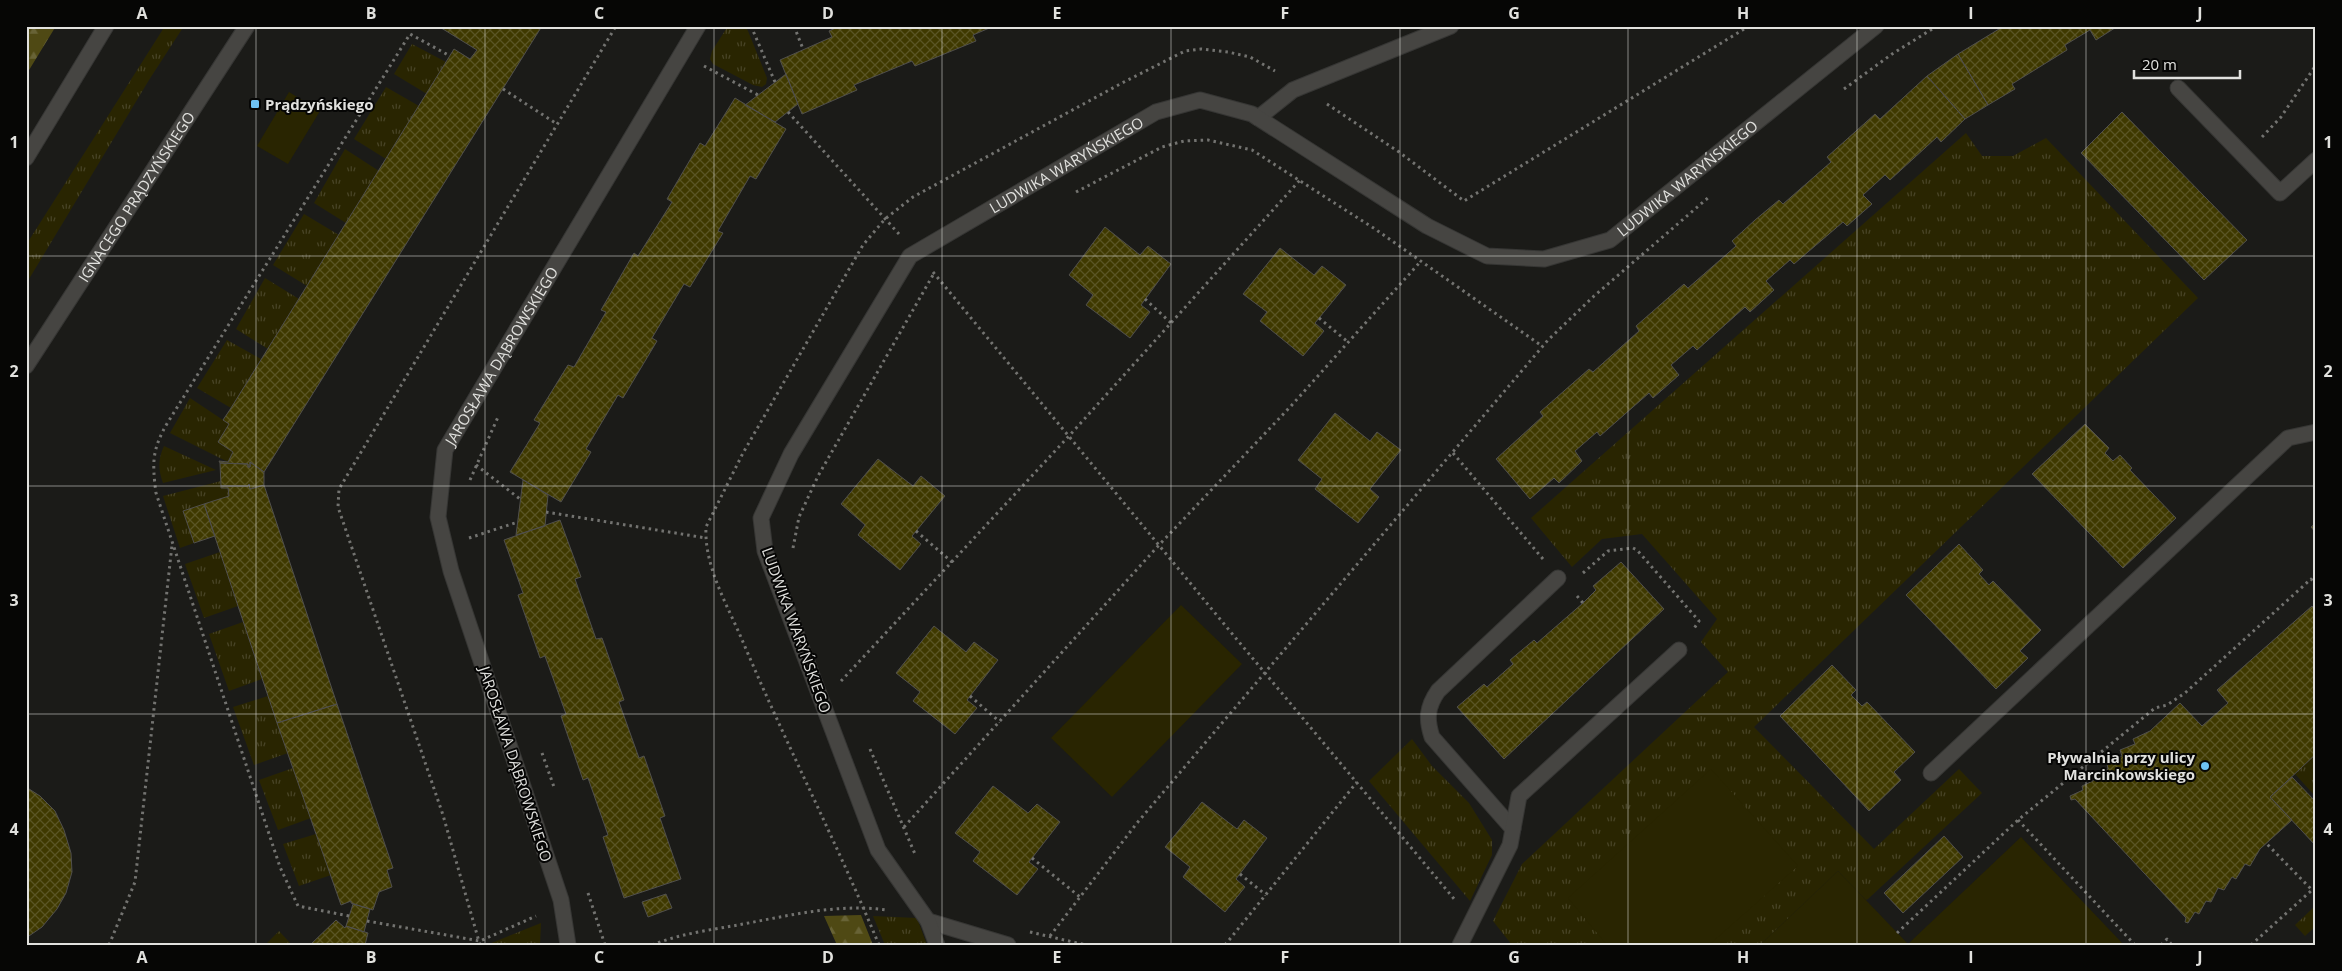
<svg xmlns="http://www.w3.org/2000/svg" width="2342" height="971" viewBox="0 0 2342 971" font-family="'Open Sans',sans-serif">
<style>
.grass{fill:url(#grass-tufts)}
.forest{fill:url(#forest-firs)}
.green{fill:#292501}
.building{fill:url(#building-cross-hatch);stroke:#504f4c}
.lines{fill:none;stroke-linecap:round;stroke-linejoin:round}
.lane-casing{stroke:#363634;stroke-width:17}
.street-casing{stroke:#363634;stroke-width:17}
.path{stroke:#737370;stroke-width:3;stroke-dasharray:2.5 4;stroke-linecap:butt}
.lane{stroke:#464542;stroke-width:15}
.street{stroke:#464542;stroke-width:15}
.grid{fill:none;stroke:#e1e1de;stroke-width:1;stroke-opacity:0.55}
.poi-dot{fill:#6ec2f3;stroke:#060605;stroke-width:2}
.labels{text-anchor:middle;dominant-baseline:central;stroke-width:4;stroke-linejoin:round;paint-order:stroke}
.poi-label{font-size:15px;font-weight:bold;fill:#e1e1de;stroke:#060605;text-anchor:start}
.street-label{font-size:15px;fill:#e1e1de;stroke:#060605}
.neatline{fill:none;stroke:#e1e1de;stroke-width:2}
.grid-label{font-size:16px;text-anchor:middle;font-weight:bold;fill:#e1e1de}
</style>
<defs>
<pattern id="grass-tufts" width="24" height="20" patternUnits="userSpaceOnUse" patternTransform="scale(1.25)"><rect width="24" height="20" fill="#292501"/><path d="M3 7l-1-3M5 7V3M7 7l1-3M15 17l-1-3M17 17v-4M19 17l1-3" fill="none" stroke="#484426"/></pattern>
<pattern id="forest-firs" width="22" height="20" patternUnits="userSpaceOnUse" patternTransform="scale(1.25)"><rect width="22" height="20" fill="#4f4914"/><path d="M5 1l3.5 6h-7zM16 11l3.5 6h-7z" fill="#686336"/></pattern>
<pattern id="building-cross-hatch" width="8" height="8" patternUnits="userSpaceOnUse" patternTransform="scale(1.25)"><rect width="8" height="8" fill="#3f3900"/><path d="M0 0l8 8M0 8l8-8" fill="none" stroke="#5a5525"/></pattern>
</defs>
<rect width="100%" height="100%" fill="#1b1b18"/>
<path class="grass" d="M165,26H184L149,80L26,284V245Z
M728,26H745L748,31L767,78L766,84L762,87L753,85L713,64L710,59L712,51Z
M412,44L446,62L427,94L394,74Z
M386,87L419,106L386,159L354,139Z
M1966,133L1982,156H2013L2046,138L2198,298L1754,727L1874,849L1959,769L1982,793L1868,899L1866,900L1838,871L1760,945H1512L1493,921L1522,864L1728,672L1701,642L1717,619L1642,534L1602,539L1572,567L1531,518Z
M345,149L379,171L346,223L314,203Z
M304,214L339,235L307,286L273,265Z
M265,278L299,299L268,349L236,329Z
M227,340L261,359L231,408L197,388Z
M190,398L229,424L218,442L233,452L228,462L170,433Z
M164,446L216,470L163,483C158,469 158,459 164,446Z
M221,481V488H228L229,496L183,511L194,543L180,548L163,496Z
M220,552L238,606L204,618L185,564Z
M243,622L262,679L229,691L209,634Z
M268,696L288,753L254,765L233,707Z
M1412,739L1432,766L1469,803L1492,840V855L1470,901L1369,781Z
M2316,754V795L2315,796L2295,774Z
M293,768L311,818L278,830L259,780Z
M316,834L331,875L299,886L283,844Z
M2316,905V926L2305,936L2295,925Z
M873,916L917,918L927,945H885Z
M541,923L540,945H489V944Z
M279,931L292,945H265Z"/>
<path class="forest" d="M26,26H56L26,75Z
M861,915L873,945H837L824,916Z"/>
<path class="green" d="M289,92L320,111L288,164L257,146Z
M1181,605L1242,664L1112,797L1051,738Z
M1711,769L1798,866L1709,945H1607L1568,898Z
M2021,837L2124,945H1760L1838,871L1908,944Z"/>
<path class="building" d="M438,26H542L264,472L250,462V467H248V464L220,463L219,461L228,462L233,452L218,442L229,424L223,420L231,408L454,49L470,59L477,50Z
M840,26H994L973,35L976,41L915,66L912,61L854,85L857,90L802,114L780,60L832,37L829,31Z
M2004,26H2118L2096,40L2090,30L2065,45L2067,50L2012,84L2015,89L1988,105L1958,54Z
M1958,54L1988,105L1965,119L1927,76Z
M786,74L798,104L775,122L745,105Z
M1927,76L1965,119L1941,142L1937,137L1890,180L1885,175L1863,195L1872,204L1847,226L1843,222L1794,264L1790,260L1766,281L1774,290L1750,312L1745,307L1697,350L1693,346L1671,365L1679,375L1653,398L1649,393L1600,436L1597,432L1575,451L1582,461L1559,483L1554,478L1530,499L1496,459L1543,416L1540,412L1589,369L1593,372L1639,331L1636,326L1684,284L1688,288L1736,246L1732,241L1755,220L1779,200L1783,204L1831,162L1827,157L1875,114L1880,119Z
M735,98L786,129L756,179L750,176L718,231L723,233L690,287L684,284L652,338L657,341L623,398L618,395L586,449L591,452L561,502L510,472L540,423L534,420L568,365L574,367L606,312L601,310L634,253L638,256L672,202L667,199L700,143L705,146Z
M2122,112L2247,240L2204,280L2081,153Z
M1105,227L1140,255L1148,246L1171,264L1141,305L1150,312L1130,338L1086,305L1093,295L1069,275Z
M1280,248L1314,275L1322,266L1346,285L1315,323L1324,331L1303,356L1260,321L1267,312L1243,294Z
M1335,413L1370,441L1377,432L1401,450L1370,489L1379,497L1358,523L1315,489L1322,479L1298,460Z
M2085,424L2109,448L2105,453L2113,461L2120,455L2132,468L2130,470L2176,518L2123,568L2032,474Z
M878,459L913,486L921,476L945,496L912,536L921,544L900,570L858,535L865,525L841,504Z
M250,462L264,472V485L250,489L249,484L248,486H221L220,463L248,464V467H250Z
M523,480L548,495L545,526L516,535Z
M249,484L250,489L264,485L337,704L277,723L204,504L229,496L228,488H221V486H248Z
M204,504L215,536L194,543L183,511Z
M560,520L581,577L575,579L596,639L602,638L624,700L619,702L639,758L644,756L665,816L660,818L681,879L624,898L603,837L608,835L588,778L583,780L561,716L566,714L545,656L540,658L518,595L523,593L504,540Z
M2316,523V533L2311,527Z
M1959,544L1983,570L1979,574L1989,585L1993,581L2041,630L2020,651L2028,658L1996,689L1906,595Z
M1621,562L1664,609L1504,759L1457,707L1484,684L1487,687L1513,664L1510,660L1534,640L1537,643L1583,603L1596,590L1593,586Z
M2312,606L2316,610V754L2270,797L2292,820L2260,849L2250,866L2245,864L2236,879L2232,877L2224,890L2218,888L2211,902L2206,901L2199,914L2195,912L2188,923L2185,922L2186,918L2075,799L2071,800L2070,796L2083,790L2082,786L2097,779L2095,775L2108,769L2107,764L2122,756L2120,750L2135,744L2133,739L2150,731L2180,703L2202,726L2228,703L2217,690Z
M934,626L966,652L974,642L998,660L967,700L977,708L955,734L913,701L920,692L896,673Z
M1832,665L1856,690L1851,695L1862,706L1867,702L1915,752L1894,772L1901,780L1869,811L1780,716Z
M337,704L393,868L387,870L392,887L379,892L373,910L351,903V901L341,905L277,723Z
M2292,777L2316,802V846L2270,797Z
M993,786L1028,813L1037,804L1060,822L1029,862L1038,869L1017,895L973,861L980,852L955,833Z
M26,787L40,796L55,811L64,830L71,853L72,872L66,893L57,909L42,927L26,938Z
M1202,802L1237,829L1244,820L1267,838L1236,879L1245,887L1225,912L1183,877L1190,867L1165,847Z
M1944,836L1963,857L1903,913L1884,893Z
M666,894L672,908L648,917L642,902Z
M353,904L370,909L364,932L346,926Z
M336,920L345,928L346,926L368,933L365,945H310Z"/>
<g class="lines">
<defs>
<path id="lane" d="M2178,88L2280,193L2316,160
M1258,118L1293,90L1451,26
M26,158L106,26
M1931,773L2288,438L2316,432"/>
<g id="street">
<path id="s1" d="M26,366L247,26"/>
<path d="M1513,829L1432,737C1426,719 1427,707 1438,691L1558,578"/>
<path d="M928,921L1008,945"/>
<path id="s2" d="M568,945L561,900L451,571L438,517L445,450L698,26"/>
<path id="s3" d="M937,945L928,921L878,850L765,551L761,518L791,454L910,256L1156,112L1200,100L1252,114L1427,226L1487,256L1544,259L1610,240L1876,26"/>
<path d="M1460,945L1510,845L1519,796L1679,650"/>
</g>
</defs>
<use href="#lane" class="lane-casing"/>
<use href="#street" class="street-casing"/>
<path class="path" d="M751,26L775,82
M794,26L803,49
M704,66L758,95
M503,89L557,124
M1844,89L1892,54L1937,26
M1327,104L1399,152L1464,201L1749,26
M788,112L899,234
M2262,137L2281,117L2316,65
M1076,192L1162,147L1184,141L1208,140L1252,150L1375,229L1542,346
M933,272L1234,636L1455,900
M1145,299L1171,323
M1319,318L1348,342
M1453,453L1543,559
M476,465L520,499
M470,480L498,417
M546,512L706,538
M916,531L952,562
M469,538L518,522
M793,548L799,517L818,476L933,275
M1583,573L1608,551L1633,548L1637,550L1699,621L1693,630
M1577,596L1583,603
M841,681L1069,436L1300,180
M970,696L1000,722
M870,749L915,854
M542,753L554,787
M2018,820L2135,945
M904,827L1159,545L1291,406L1421,261
M1032,858L1080,897
M1240,874L1266,895
M588,893L605,945
M349,916L298,906L280,867L156,493C152,462 152,449 168,422L410,34L450,56
M367,921L480,941L536,916
M1030,932L1086,945
M1897,933L2018,820L2155,708L2167,705L2185,693L2311,579L2316,584
M1050,936L1137,823L1548,340L1594,296L1709,197
M109,945L135,882L172,545
M480,945L443,815L338,507L339,489L616,26
M652,945C679,934 710,930 738,925C787,916 838,903 887,910
M879,945C837,843 786,744 743,642C728,606 704,567 706,527L743,453L863,245L885,219L913,197L1122,83L1185,51L1201,49L1228,52L1250,57L1275,71
M1225,945L1357,782
M2161,945L2167,939L2172,945
M2251,945L2312,890L2266,843"/>
<use href="#lane" class="lane"/>
<use href="#street" class="street"/>
</g>
<path class="grid" d="M256,26V945M485,26V945M714,26V945M942,26V945M1171,26V945M1400,26V945M1628,26V945M1857,26V945M2086,26V945M26,256H2316M26,486H2316M26,714H2316"/>
<g class="poi-dot">
<rect x="250" y="99" width="10" height="10" rx="2.5"/>
<circle cx="2205" cy="766" r="5"/>
</g>
<g class="labels">
<g class="poi-label">
<text x="265" y="104">Prądzyńskiego</text>
<text x="2195" y="757" text-anchor="end">Pływalnia przy ulicy<tspan x="2195" dy="17">Marcinkowskiego</tspan></text>
</g>
<g class="street-label">
<text stroke="none"><textPath href="#s3" startOffset="948">LUDWIKA WARYŃSKIEGO</textPath></text>
<text stroke="none"><textPath href="#s3" startOffset="1651">LUDWIKA WARYŃSKIEGO</textPath></text>
<text stroke="none"><textPath href="#s1" startOffset="202">IGNACEGO PRĄDZYŃSKIEGO</textPath></text>
<text stroke="none"><textPath href="#s2" startOffset="625">JAROSŁAWA DĄBROWSKIEGO</textPath></text>
<text transform="translate(797 630) rotate(70)">LUDWIKA WARYŃSKIEGO</text>
<text transform="translate(516 764) rotate(72)">JAROSŁAWA DĄBROWSKIEGO</text>
</g>
</g>
<rect width="2342" height="971" fill="none" stroke="#060605" stroke-width="55"/>
<path d="M2134 70v8h106v-8" fill="none" stroke="#e1e1de" stroke-width="2.5"/>
<text x="2142" y="70" font-size="15" fill="#e1e1de" stroke="#060605" stroke-width="4" paint-order="stroke">20 m</text>
<rect x="28" y="28" width="2286" height="916" class="neatline"/>
<g class="grid-label">
<text x="142" y="19">A</text>
<text x="371" y="19">B</text>
<text x="599" y="19">C</text>
<text x="828" y="19">D</text>
<text x="1057" y="19">E</text>
<text x="1285" y="19">F</text>
<text x="1514" y="19">G</text>
<text x="1743" y="19">H</text>
<text x="1971" y="19">I</text>
<text x="2200" y="19">J</text>
<text x="14" y="148">1</text>
<text x="2328" y="148">1</text>
<text x="14" y="377">2</text>
<text x="2328" y="377">2</text>
<text x="14" y="606">3</text>
<text x="2328" y="606">3</text>
<text x="14" y="835">4</text>
<text x="2328" y="835">4</text>
<text x="142" y="963">A</text>
<text x="371" y="963">B</text>
<text x="599" y="963">C</text>
<text x="828" y="963">D</text>
<text x="1057" y="963">E</text>
<text x="1285" y="963">F</text>
<text x="1514" y="963">G</text>
<text x="1743" y="963">H</text>
<text x="1971" y="963">I</text>
<text x="2200" y="963">J</text>
</g>
</svg>
